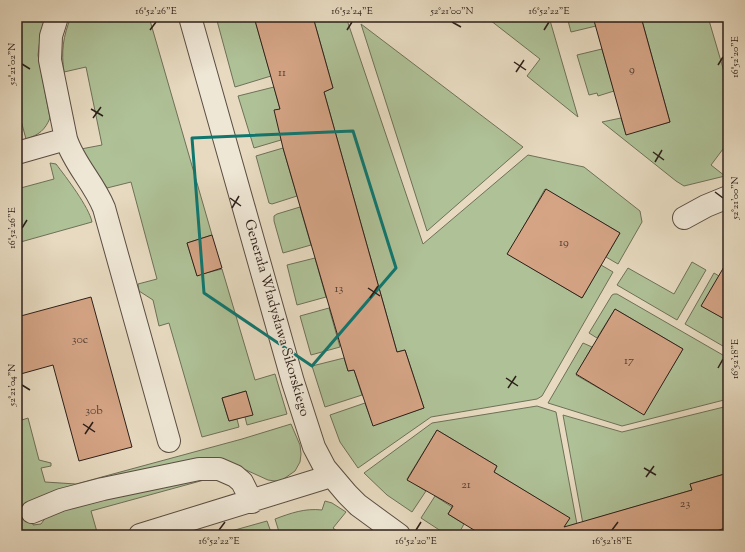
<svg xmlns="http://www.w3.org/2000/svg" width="745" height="552" viewBox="0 0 745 552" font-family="'Sorts Mill Goudy',serif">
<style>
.green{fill:#afc197;stroke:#6e7058}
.building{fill:#d4a485;stroke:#2c1f19}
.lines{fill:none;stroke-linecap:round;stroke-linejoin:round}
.minor-casing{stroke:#5b4e43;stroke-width:24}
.minor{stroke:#efe7d6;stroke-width:22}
.marked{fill:none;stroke:#0f766e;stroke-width:3;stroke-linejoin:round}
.ticks{fill:none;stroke:#2c1f19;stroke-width:1.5}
.labels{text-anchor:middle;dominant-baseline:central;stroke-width:3;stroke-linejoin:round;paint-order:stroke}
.number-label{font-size:12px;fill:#564034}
.street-label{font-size:14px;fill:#2c1f19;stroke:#efe7d6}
.neatline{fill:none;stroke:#2c1f19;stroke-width:1.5}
.ticks-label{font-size:10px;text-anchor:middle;fill:#2c1f19}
</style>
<rect width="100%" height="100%" fill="#e7dac0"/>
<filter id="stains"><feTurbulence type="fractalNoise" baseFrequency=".005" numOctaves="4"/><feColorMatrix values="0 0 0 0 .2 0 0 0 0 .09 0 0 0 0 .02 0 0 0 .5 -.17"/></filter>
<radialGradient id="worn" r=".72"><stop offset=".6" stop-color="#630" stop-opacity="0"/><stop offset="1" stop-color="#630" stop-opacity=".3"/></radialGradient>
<path class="green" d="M17,17H46L40,39L38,55L50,118C45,130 39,135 26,139L20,117L17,118Z
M71,17H149L212,235L187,243L197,275L222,269L255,380L275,374L287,414L247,425L245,417L246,391L222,398L229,421L237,419L239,427L202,437L169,323L159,326L153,300L139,291L138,284L157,279L131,182L107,188L81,149L102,145L86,67L64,72C61,52 63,36 71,17Z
M216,17H254L271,76L235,87Z
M313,17H346L423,244L528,155L584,167L640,211L642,222L618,264L606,257L620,233L545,189L508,254L582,298L601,265L613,272L542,396L537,399L431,417L358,468L340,442L330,415L365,403L373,425L424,408L405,350L397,352L324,92L333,88Z
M486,17H549L578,117L527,76L540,59Z
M567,17H593L596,26L571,32Z
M641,17H708L728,85V134L725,135L726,145L711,165L725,176L684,186L676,181L602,122L621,118L626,134L670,122Z
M361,24L523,147L427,231Z
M602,49L614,91L598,96L597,93L589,95L577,55Z
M274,87L280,109L281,140L254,148L238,96Z
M283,148L297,196L272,204L269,203L256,156Z
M50,163L56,164C66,177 89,207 92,222L17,243V189L54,179Z
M300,207L311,245L283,253L274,221V216L277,214Z
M315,258L326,297L297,305L287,265Z
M692,262L706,270L677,320L617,285L628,268L674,294Z
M714,273L719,276L702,306L728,321V349L685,324Z
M614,294H617L728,358V399L622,426L548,403L583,343L592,347L576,375L644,414L683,349L615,309L597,338L589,333L612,295Z
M329,308L340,347L311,355L300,316Z
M344,358L348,371L354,370L362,395L325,407L312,366Z
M537,406L556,412L579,535H559L569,518L494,472L497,466L437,430L407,479L426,491L412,512L387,495L364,473L432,423Z
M728,406V473L690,484L692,490L593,519L585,535L563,415L622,432Z
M21,413L22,420L28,418L39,460L51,463V466L41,468L45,482L76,484L242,439L291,424L300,445L301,454L300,462L295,471L282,480L275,481L268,480L246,470L219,462L75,489L32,500L33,525L41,524L46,517L76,502L215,477L91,511L97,532L85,535H17V414Z
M435,496L452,507L448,514L464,524L458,535H447L421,518Z
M325,501L332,503L346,512L333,528L342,535H280L275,519C291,513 305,508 322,510Z
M267,521L272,535H249L248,533L242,535H217Z"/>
<path class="building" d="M254,17H313L333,88L324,92L397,352L405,350L424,408L373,426L354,370L348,371L283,148L274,110L280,109Z
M593,17H641L670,122L626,135Z
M546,189L620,233L582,298L507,254Z
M212,235L222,268L197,276L187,243Z
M728,260V321L701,306Z
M91,297L132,447L79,461L53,365L17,375V317Z
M615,309L683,349L644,415L576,374Z
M246,391L253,415L229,421L222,398Z
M437,430L497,466L494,472L570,518L564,527L692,490L690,484L728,473V527L705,535H482L448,514L453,506L407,480Z"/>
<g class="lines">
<defs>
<path id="minor" d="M57,17L51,36L50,60L66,139C74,164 94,183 104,208L169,441
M190,17L293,382L314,447L325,468L347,494L358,505L399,535
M17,153L66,139
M684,218L706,206L728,197
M32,512L61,500L103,489L199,469H219L235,476L242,482L252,502
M140,535L331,476"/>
</defs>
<use href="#minor" class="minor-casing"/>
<use href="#minor" class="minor"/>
</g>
<path class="marked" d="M353,131L396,268L312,366L204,293L192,138Z"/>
<path class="ticks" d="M452,22L461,27M150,30L156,22M347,30L352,22M544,30L549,22M514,62L526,70M22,64L30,69M718,65L723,57M516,72L524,60M91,109L103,116M93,118L101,107M653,152L664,160M655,162L662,150M715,192L723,198M230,198L241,206M232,208L239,196M22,228L27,220M368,288L380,296M370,298L378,286M718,368L723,359M506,378L518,386M22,385L30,390M508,388L516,376M83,424L95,432M85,434L93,422M644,468L656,475M646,477L654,466M219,530L225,522M416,530L421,522M612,530L618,522"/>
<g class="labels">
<g class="number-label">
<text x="632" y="70">9</text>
<text x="282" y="73">11</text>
<text x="564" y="243">19</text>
<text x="339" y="289">13</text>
<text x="80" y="340">30c</text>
<text x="629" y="361">17</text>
<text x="94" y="411">30b</text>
<text x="466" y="485">21</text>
<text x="685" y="504">23</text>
</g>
<g class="street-label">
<text transform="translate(276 318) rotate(74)">Generała Władysława Sikorskiego</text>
</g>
</g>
<rect width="745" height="552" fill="none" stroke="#e7dac0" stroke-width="44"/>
<rect x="22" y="22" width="701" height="508" class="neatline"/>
<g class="ticks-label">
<text x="156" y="14">16°52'26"E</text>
<text x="352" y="14">16°52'24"E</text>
<text x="452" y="14">52°21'00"N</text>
<text x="549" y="14">16°52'22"E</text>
<text transform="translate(734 57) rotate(-90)" y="4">16°52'20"E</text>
<text transform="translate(11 64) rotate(-90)" y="4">52°21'02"N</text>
<text transform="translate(734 198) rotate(-90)" y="4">52°21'00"N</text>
<text transform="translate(11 228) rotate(-90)" y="4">16°52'26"E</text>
<text transform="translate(734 359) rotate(-90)" y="4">16°52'18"E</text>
<text transform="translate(11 385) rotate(-90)" y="4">52°21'04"N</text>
<text x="219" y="544">16°52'22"E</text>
<text x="416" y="544">16°52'20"E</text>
<text x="612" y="544">16°52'18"E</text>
</g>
<rect width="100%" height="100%" filter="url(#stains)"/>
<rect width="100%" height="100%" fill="url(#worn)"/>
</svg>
